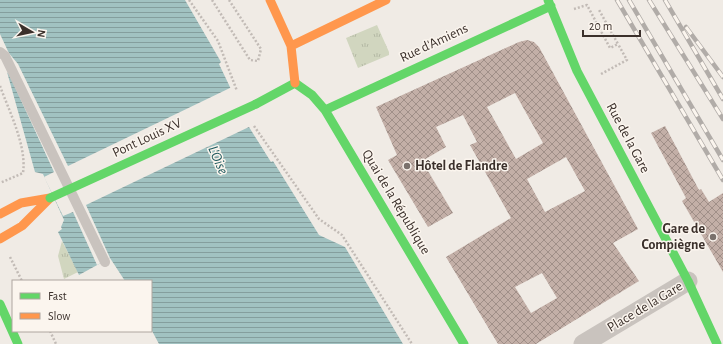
<svg xmlns="http://www.w3.org/2000/svg" width="723" height="344" viewBox="0 0 723 344" font-family="'Alegreya Sans',sans-serif">
<style>
.grass{fill:url(#grass-tufts)}
.water{fill:url(#water-rules)}
.pier{fill:#f0ebe5}
.building{fill:url(#building-cross-hatch);fill-rule:evenodd}
.lines{fill:none;stroke-linecap:round;stroke-linejoin:round}
.path{stroke:#c2bbb6;stroke-width:2.5;stroke-dasharray:2 2;stroke-linecap:butt}
.lane{stroke:#c9c3be;stroke-width:10}
.street{stroke:#c9c3be;stroke-width:19}
.fast{stroke:#63d668;stroke-width:9}
.slow{stroke:#ff974d;stroke-width:9}
.rail-casing{stroke:#b1aca8;stroke-width:4.5}
.rail{stroke:#fbf5ee;stroke-width:3;stroke-dasharray:9;stroke-linecap:butt}
.fast-bridge{stroke:#63d668;stroke-width:9}
.poi-dot{fill:#7a716c;stroke:#fbf5ee;stroke-width:1.5}
.labels{text-anchor:middle;dominant-baseline:central;stroke-width:3;stroke-linejoin:round;paint-order:stroke}
.street-label{font-size:14px;fill:#3b302b;stroke:#fbf5ee}
.poi-label{font-size:14px;font-weight:bold;fill:#3b302b;stroke:#fbf5ee;text-anchor:start}
.water-label{font-size:15px;font-style:italic;fill:#1f5a5e;stroke:#fbf5ee}
</style>
<defs>
<pattern id="grass-tufts" width="24" height="20" patternUnits="userSpaceOnUse"><rect width="24" height="20" fill="#d1d6bf"/><path d="M3 7l-1-3M5 7V3M7 7l1-3M15 17l-1-3M17 17v-4M19 17l1-3" fill="none" stroke="#b4b8a4"/></pattern>
<pattern id="water-rules" width="6" height="5" patternUnits="userSpaceOnUse"><rect width="6" height="5" fill="#a1c2c1"/><path d="M0 2.5h6" fill="none" stroke="#849e9d"/></pattern>
<pattern id="building-cross-hatch" width="8" height="8" patternUnits="userSpaceOnUse"><rect width="8" height="8" fill="#c3afa7"/><path d="M0 0l8 8M0 8l8-8" fill="none" stroke="#a08f88"/></pattern>
</defs>
<rect width="100%" height="100%" fill="#f0ebe5"/>
<path class="grass" d="M377,25L389,52V55L358,68L346,38Z
M62,241L78,272L64,279L58,256Z"/>
<path class="water" d="M0,0H185L221,62L219,64L249,127L271,162L273,161L319,235L345,247L403,344H159L151,329V281H125L110,258L79,275L58,232L62,229L61,227L64,220L43,174L35,172L7,72L11,70L13,62L0,34Z"/>
<path class="pier" d="M3,46L18,64L68,166L232,87L251,126L86,205L110,258L97,265L73,212L63,216L44,177L54,172L9,74L5,71L9,68L11,62Z"/>
<path class="building" d="M527,40L534,42L539,47L638,229L613,243L639,281L536,344H498L446,257L511,218L470,145L477,142L463,115L436,127L446,147L422,161L453,213L428,227L388,160L397,155L376,107L519,42ZM515,93L543,143L516,159L487,107ZM566,157L585,191L545,212L527,179ZM542,273L557,298L531,313L515,287Z
M665,126L699,190L701,189L709,202L723,193V272L682,201L686,198L651,133Z"/>
<g class="lines">
<path class="path" d="M189,0L218,41L237,91
M212,0L250,60L258,61L261,49L229,0
M574,9L587,5L610,48L618,44L599,10
M601,74L627,60L618,44
M0,86C9,111 27,146 23,173L0,183
M254,126L319,219L342,235L412,344
M10,257L22,281
M50,331L56,344"/>
<path class="lane" d="M0,52L5,56L105,262"/>
<path class="street" d="M583,344L688,281"/>
<path class="fast" d="M548,0L577,71L688,281L717,344
M295,83L312,95L325,110L464,344
M256,104L295,83
M325,110L551,6
M0,304L18,344"/>
<path class="slow" d="M270,0L291,46L295,83
M291,46L386,0
M0,214L21,203L50,198
M0,239L22,226L50,198"/>
<defs>
<path id="rail" d="M617,0L723,180
M629,0L723,160
M649,0L723,119
M665,0L723,99
M686,27L723,77"/>
</defs>
<use href="#rail" class="rail-casing"/>
<use href="#rail" class="rail"/>
<path class="fast-bridge" d="M50,198L256,104"/>
</g>
<g class="poi-dot">
<circle cx="407" cy="166" r="4"/>
<circle cx="713" cy="237" r="4"/>
</g>
<g class="labels">
<g class="street-label">
<text transform="translate(434 43) rotate(-25)">Rue d'Amiens</text>
<text transform="translate(147 138) rotate(-25)">Pont Louis XV</text>
<text transform="translate(628 138) rotate(62)">Rue de la Gare</text>
<text transform="translate(396 202) rotate(59)">Quai de la République</text>
<text transform="translate(645 307) rotate(-31)">Place de la Gare</text>
</g>
<g class="poi-label">
<text x="415" y="166">Hôtel de Flandre</text>
<text x="705" y="229" text-anchor="end">Gare de<tspan x="705" dy="16">Compiègne</tspan></text>
</g>
<g class="water-label">
<text transform="translate(218 160) rotate(66)">L'Oise</text>
</g>
</g>
<rect x="12" y="280" width="140" height="52" fill="#fbf5ee" stroke="#aea6a0"/>
<rect x="20" y="293" width="20" height="6" fill="#63d668" stroke="#aea6a0"/>
<text x="48" y="300" font-size="12" fill="#3b302b">Fast</text>
<rect x="20" y="313" width="20" height="6" fill="#ff974d" stroke="#aea6a0"/>
<text x="48" y="320" font-size="12" fill="#3b302b">Slow</text>
<g transform="translate(32 32) rotate(99)" stroke="#fbf5ee" stroke-width="3" paint-order="stroke">
<path d="M0-3L7 15L0 10L-7 15Z" fill="#3b302b"/>
<text y="-6" font-size="11" font-weight="bold" text-anchor="middle" fill="#3b302b">N</text>
</g>
<path d="M583 30v6h57v-6" fill="none" stroke="#3b302b" stroke-width="2"/>
<text x="589" y="30" font-size="12" fill="#3b302b" stroke="#fbf5ee" stroke-width="3" paint-order="stroke">20 m</text>
</svg>
